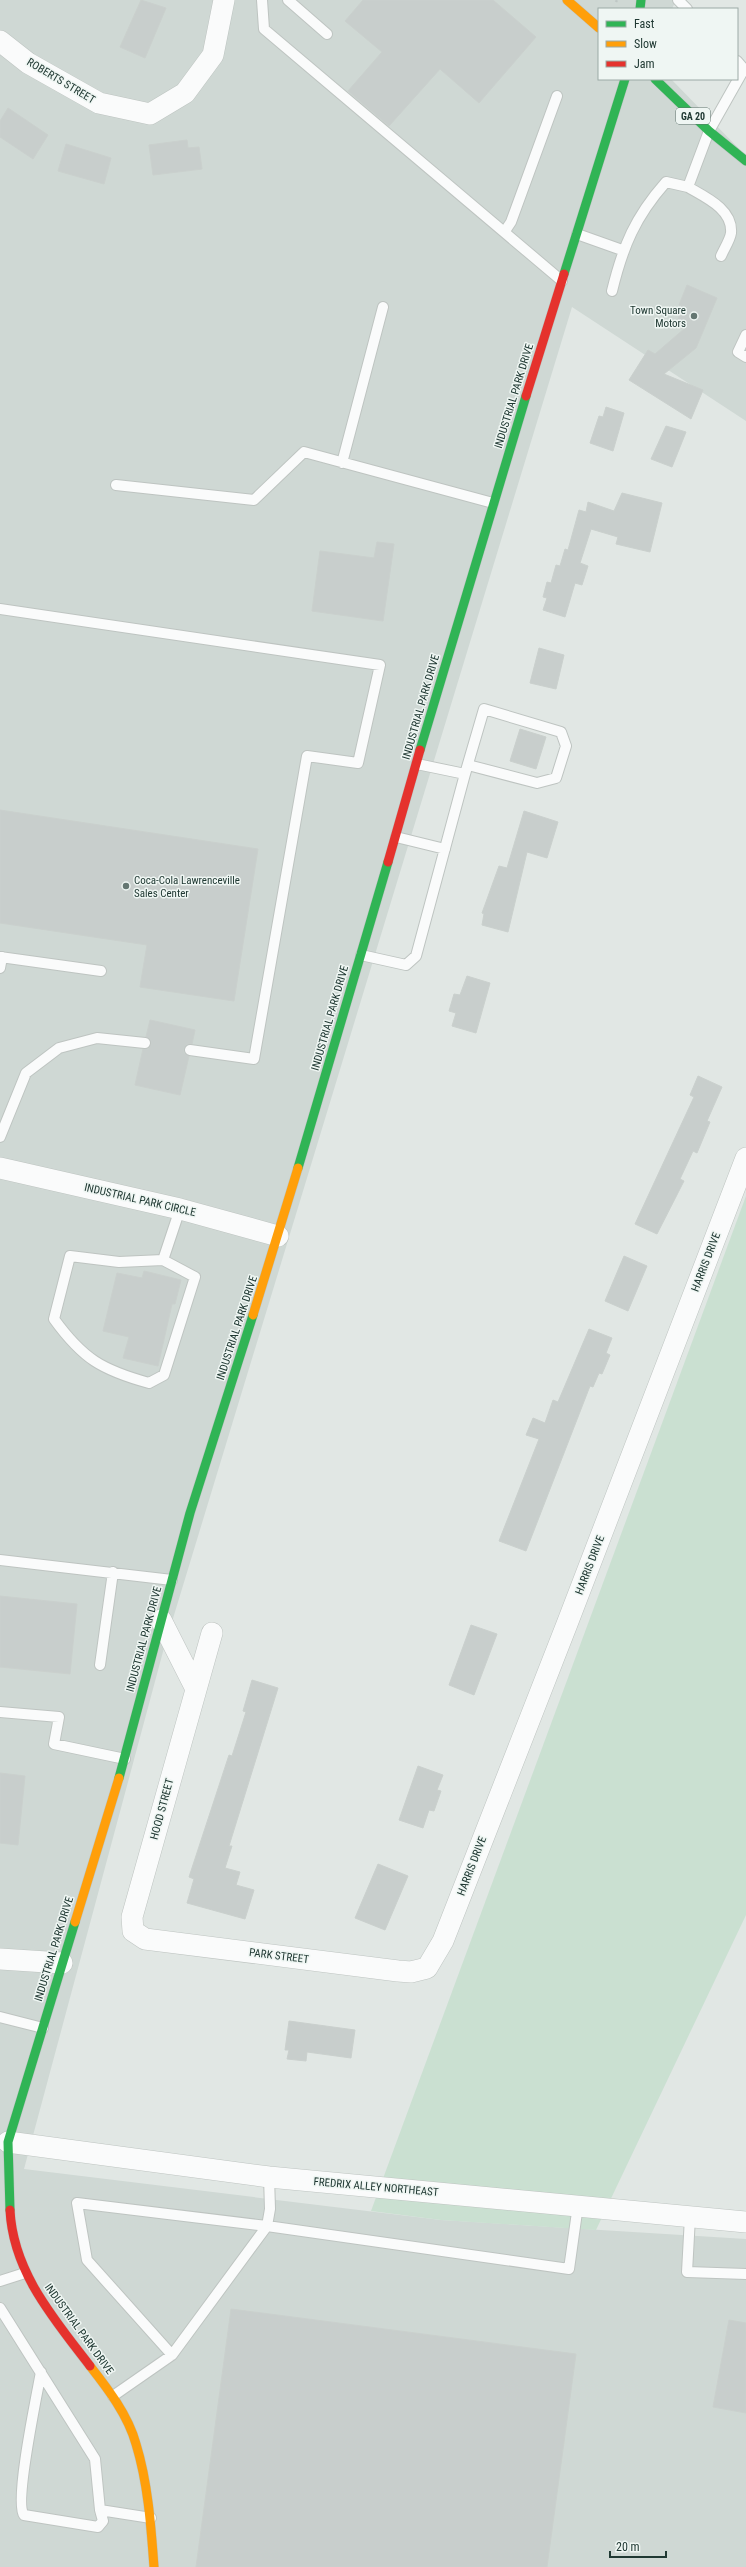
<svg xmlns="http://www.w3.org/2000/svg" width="746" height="2567" viewBox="0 0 746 2567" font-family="'Roboto Condensed',sans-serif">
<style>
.built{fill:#cfd8d4}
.green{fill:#cae0d1}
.building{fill:#c8cecc;stroke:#cad0cd}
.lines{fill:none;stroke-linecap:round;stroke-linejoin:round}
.lane-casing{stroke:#bec4c1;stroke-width:12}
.street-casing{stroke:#bec4c1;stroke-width:22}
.fast-casing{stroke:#bdc5c2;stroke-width:10}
.slow-casing{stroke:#bdc5c2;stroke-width:10}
.jam-casing{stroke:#bdc5c2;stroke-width:10}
.path{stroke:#bfc7c5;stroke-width:2.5;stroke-dasharray:2 3;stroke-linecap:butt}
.lane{stroke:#fafbfb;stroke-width:10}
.street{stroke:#fafbfb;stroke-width:21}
.fast{stroke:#30b455;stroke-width:9}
.slow{stroke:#ff9f0a;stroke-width:9}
.jam{stroke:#e5322d;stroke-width:9}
.poi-dot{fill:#647671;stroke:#eff6f3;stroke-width:1.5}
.labels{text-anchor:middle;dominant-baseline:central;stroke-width:3;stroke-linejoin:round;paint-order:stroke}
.shield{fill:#eff6f3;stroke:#5e726d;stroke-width:1}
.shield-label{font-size:10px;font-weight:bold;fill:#203933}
.street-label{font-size:11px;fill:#203933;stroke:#eff6f3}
.poi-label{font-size:11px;fill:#203933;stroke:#eff6f3;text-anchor:end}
</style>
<rect width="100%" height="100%" fill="#e1e7e4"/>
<path class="built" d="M0,0H676L672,9H599V79H671L746,156V421L572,307L164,1648L24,2169L441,2220L746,2239V2567H0Z"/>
<path class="green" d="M746,1196V1915L596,2230L441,2220L371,2211Z"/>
<path class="building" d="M141,0L166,8L145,58L120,47Z
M363,0H493L536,37L479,103L440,69L389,126L348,91L382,52L345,21Z
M8,108L48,135L33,159L0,137V121Z
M187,140L188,148L199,147L202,169L153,175L149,145Z
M66,144L111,158L104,184L58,171Z
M687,285L717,298L696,348L664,374L703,390L691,419L629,380L648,350L655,354L684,329L675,326L683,307L679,305Z
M606,407L624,413L613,451L590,443L599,416L603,417Z
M666,426L686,432L672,467L651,459Z
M622,493L662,503L650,552L616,544L618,537L591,529L580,563L588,566L582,585L575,583L565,617L543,610L547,598L543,597L547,582L551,583L556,565L560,566L565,549L568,550L579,510L586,512L588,502L614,511Z
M377,542L394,544L383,621L312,611L320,551L374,558Z
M539,648L564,655L556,689L530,683Z
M520,729L546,737L536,769L510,761Z
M0,810L258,849L234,1001L140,987L147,945L0,923Z
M524,811L558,822L547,858L527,852L508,932L482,925L484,914L482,913L499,866L507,868Z
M467,976L490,983L476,1033L452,1026L456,1013L449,1011L454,994L460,995Z
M150,1020L195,1030L192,1044H187L184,1049V1053L189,1056L180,1095L135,1085L143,1049H148L151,1044L146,1037Z
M698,1076L722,1087L707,1121L710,1122L697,1153L693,1151L680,1179L684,1181L657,1234L635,1224L694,1097L690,1095Z
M624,1256L647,1266L628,1311L605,1301Z
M144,1271L181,1280L175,1304H172L158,1366L123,1358L129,1337L103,1331L117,1273L142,1278Z
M589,1329L612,1338L606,1353L610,1355L602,1374L599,1373L593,1387L590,1386L526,1551L499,1541L539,1439L526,1435L533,1418L545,1423L553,1400L558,1402Z
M0,1596L77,1604L70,1674L0,1667Z
M471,1625L497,1634L474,1695L449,1685Z
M252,1680L278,1688L229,1846H232L225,1868L240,1872L236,1885L254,1890L245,1919L187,1903L194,1879L189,1877L229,1755L232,1756L246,1712L243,1711Z
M418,1766L443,1775L437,1790L441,1791L434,1811L429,1810L423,1828L399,1820Z
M0,1773L25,1776L18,1845L0,1843Z
M378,1864L408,1876L385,1930L355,1918Z
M289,2021L355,2030L351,2058L307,2052L306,2061L287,2059L289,2050H285Z
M231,2309L576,2354L547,2567H196Z
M729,2320L746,2323V2413L713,2407Z"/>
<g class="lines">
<defs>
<path id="lane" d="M262,0L264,29L562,281
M288,0L327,34
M678,0L687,9
M737,61L744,69
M505,231L511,222L557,96
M577,234L622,250
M721,256C724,249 730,240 731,233C733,209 705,197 688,187L709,131L744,69L746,70
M612,291C623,246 635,217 666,182L688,187
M746,335L738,352L746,357
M342,463L383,307
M116,485L254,500L304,452L493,503
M0,609L380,665L358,763L307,756L254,1059L190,1050
M417,764L465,774L484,709L561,732L566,746L556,778L537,783L468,765
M396,837L445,849
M361,955L406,965L416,956L465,774
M0,957L101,971
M0,968L2,957
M0,1137L26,1073L59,1048L97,1038L145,1043
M163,1260L119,1262L70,1256L54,1319C83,1359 102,1370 149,1383L164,1375L195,1277L163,1260L180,1209
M0,1560L172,1580
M100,1665L113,1572
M0,1712L59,1717L54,1744L125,1759
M0,2017L43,2028
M690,2217L687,2272L746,2274
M0,2281L25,2273
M0,2308L95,2459L100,2510L151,2518
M172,2355L87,2260L77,2203L267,2226L270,2209L269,2177
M41,2372C37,2394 14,2503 24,2515L98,2527L103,2521L100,2510
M113,2396L172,2355L267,2226L569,2269L578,2205"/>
<path id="street" d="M0,41L28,63L99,103L150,114L185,93L213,55L224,0
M0,1168L180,1209L278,1236
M161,1620L195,1687
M212,1633L132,1917L133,1931L145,1939L398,1971L411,1972L427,1968L443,1941L567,1624L746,1158
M0,1959L62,1963
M8,2142L269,2177L746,2222"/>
<path id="fast" d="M640,9L641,0
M655,79L709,131L746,161
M564,274L625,79
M420,750L526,396
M298,1168L388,862
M119,1778L190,1513L253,1315
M10,2210L8,2142L75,1922"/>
<path id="slow" d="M567,0L599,28
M253,1315L298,1168
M75,1922L119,1778
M90,2366C108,2389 128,2415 136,2444C148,2483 151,2526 154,2567"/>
<path id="jam" d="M526,396L564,274
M388,862L420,750
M10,2210C13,2272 54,2319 90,2366"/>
</defs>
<use href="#lane" class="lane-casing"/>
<use href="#street" class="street-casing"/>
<use href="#fast" class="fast-casing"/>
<use href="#slow" class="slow-casing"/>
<use href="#jam" class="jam-casing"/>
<path class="path" d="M616,2L617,0"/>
<use href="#lane" class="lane"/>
<use href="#street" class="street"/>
<use href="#fast" class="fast"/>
<use href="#slow" class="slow"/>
<use href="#jam" class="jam"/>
</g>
<g class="poi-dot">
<circle cx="694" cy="316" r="4"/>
<circle cx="126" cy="886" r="4"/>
</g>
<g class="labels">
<rect class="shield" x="676" y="108" width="34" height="16" rx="3"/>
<g class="shield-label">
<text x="693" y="116">GA 20</text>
</g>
<g class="street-label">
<text transform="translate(61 81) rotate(31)">ROBERTS STREET</text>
<text transform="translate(514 396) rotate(-73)">INDUSTRIAL PARK DRIVE</text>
<text transform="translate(421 707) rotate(-74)">INDUSTRIAL PARK DRIVE</text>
<text transform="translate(330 1018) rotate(-74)">INDUSTRIAL PARK DRIVE</text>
<text transform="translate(140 1200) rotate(13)">INDUSTRIAL PARK CIRCLE</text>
<text transform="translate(706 1262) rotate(-69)">HARRIS DRIVE</text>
<text transform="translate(237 1328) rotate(-72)">INDUSTRIAL PARK DRIVE</text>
<text transform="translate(590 1565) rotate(-69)">HARRIS DRIVE</text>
<text transform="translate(144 1639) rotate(-75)">INDUSTRIAL PARK DRIVE</text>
<text transform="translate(162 1809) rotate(-75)">HOOD STREET</text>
<text transform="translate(472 1866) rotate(-69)">HARRIS DRIVE</text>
<text transform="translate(54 1949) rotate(-73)">INDUSTRIAL PARK DRIVE</text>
<text transform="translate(279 1956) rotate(7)">PARK STREET</text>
<text transform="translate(376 2187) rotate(5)">FREDRIX ALLEY NORTHEAST</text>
<text transform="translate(79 2329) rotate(54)">INDUSTRIAL PARK DRIVE</text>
</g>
<g class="poi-label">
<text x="686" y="310">Town Square<tspan x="686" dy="13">Motors</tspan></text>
<text x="134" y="880" text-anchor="start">Coca-Cola Lawrenceville<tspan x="134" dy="13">Sales Center</tspan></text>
</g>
</g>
<rect x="598" y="8" width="140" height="72" fill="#eff6f3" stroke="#9caaa6"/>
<rect x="606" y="21" width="20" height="6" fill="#30b455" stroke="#9caaa6"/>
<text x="634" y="28" font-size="12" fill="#203933">Fast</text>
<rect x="606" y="41" width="20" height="6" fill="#ff9f0a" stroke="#9caaa6"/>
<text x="634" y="48" font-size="12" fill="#203933">Slow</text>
<rect x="606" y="61" width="20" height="6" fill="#e5322d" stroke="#9caaa6"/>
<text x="634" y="68" font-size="12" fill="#203933">Jam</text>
<path d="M610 2551v6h56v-6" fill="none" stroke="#203933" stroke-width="2"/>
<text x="616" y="2551" font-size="12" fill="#203933" stroke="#eff6f3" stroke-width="3" paint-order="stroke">20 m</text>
</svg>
